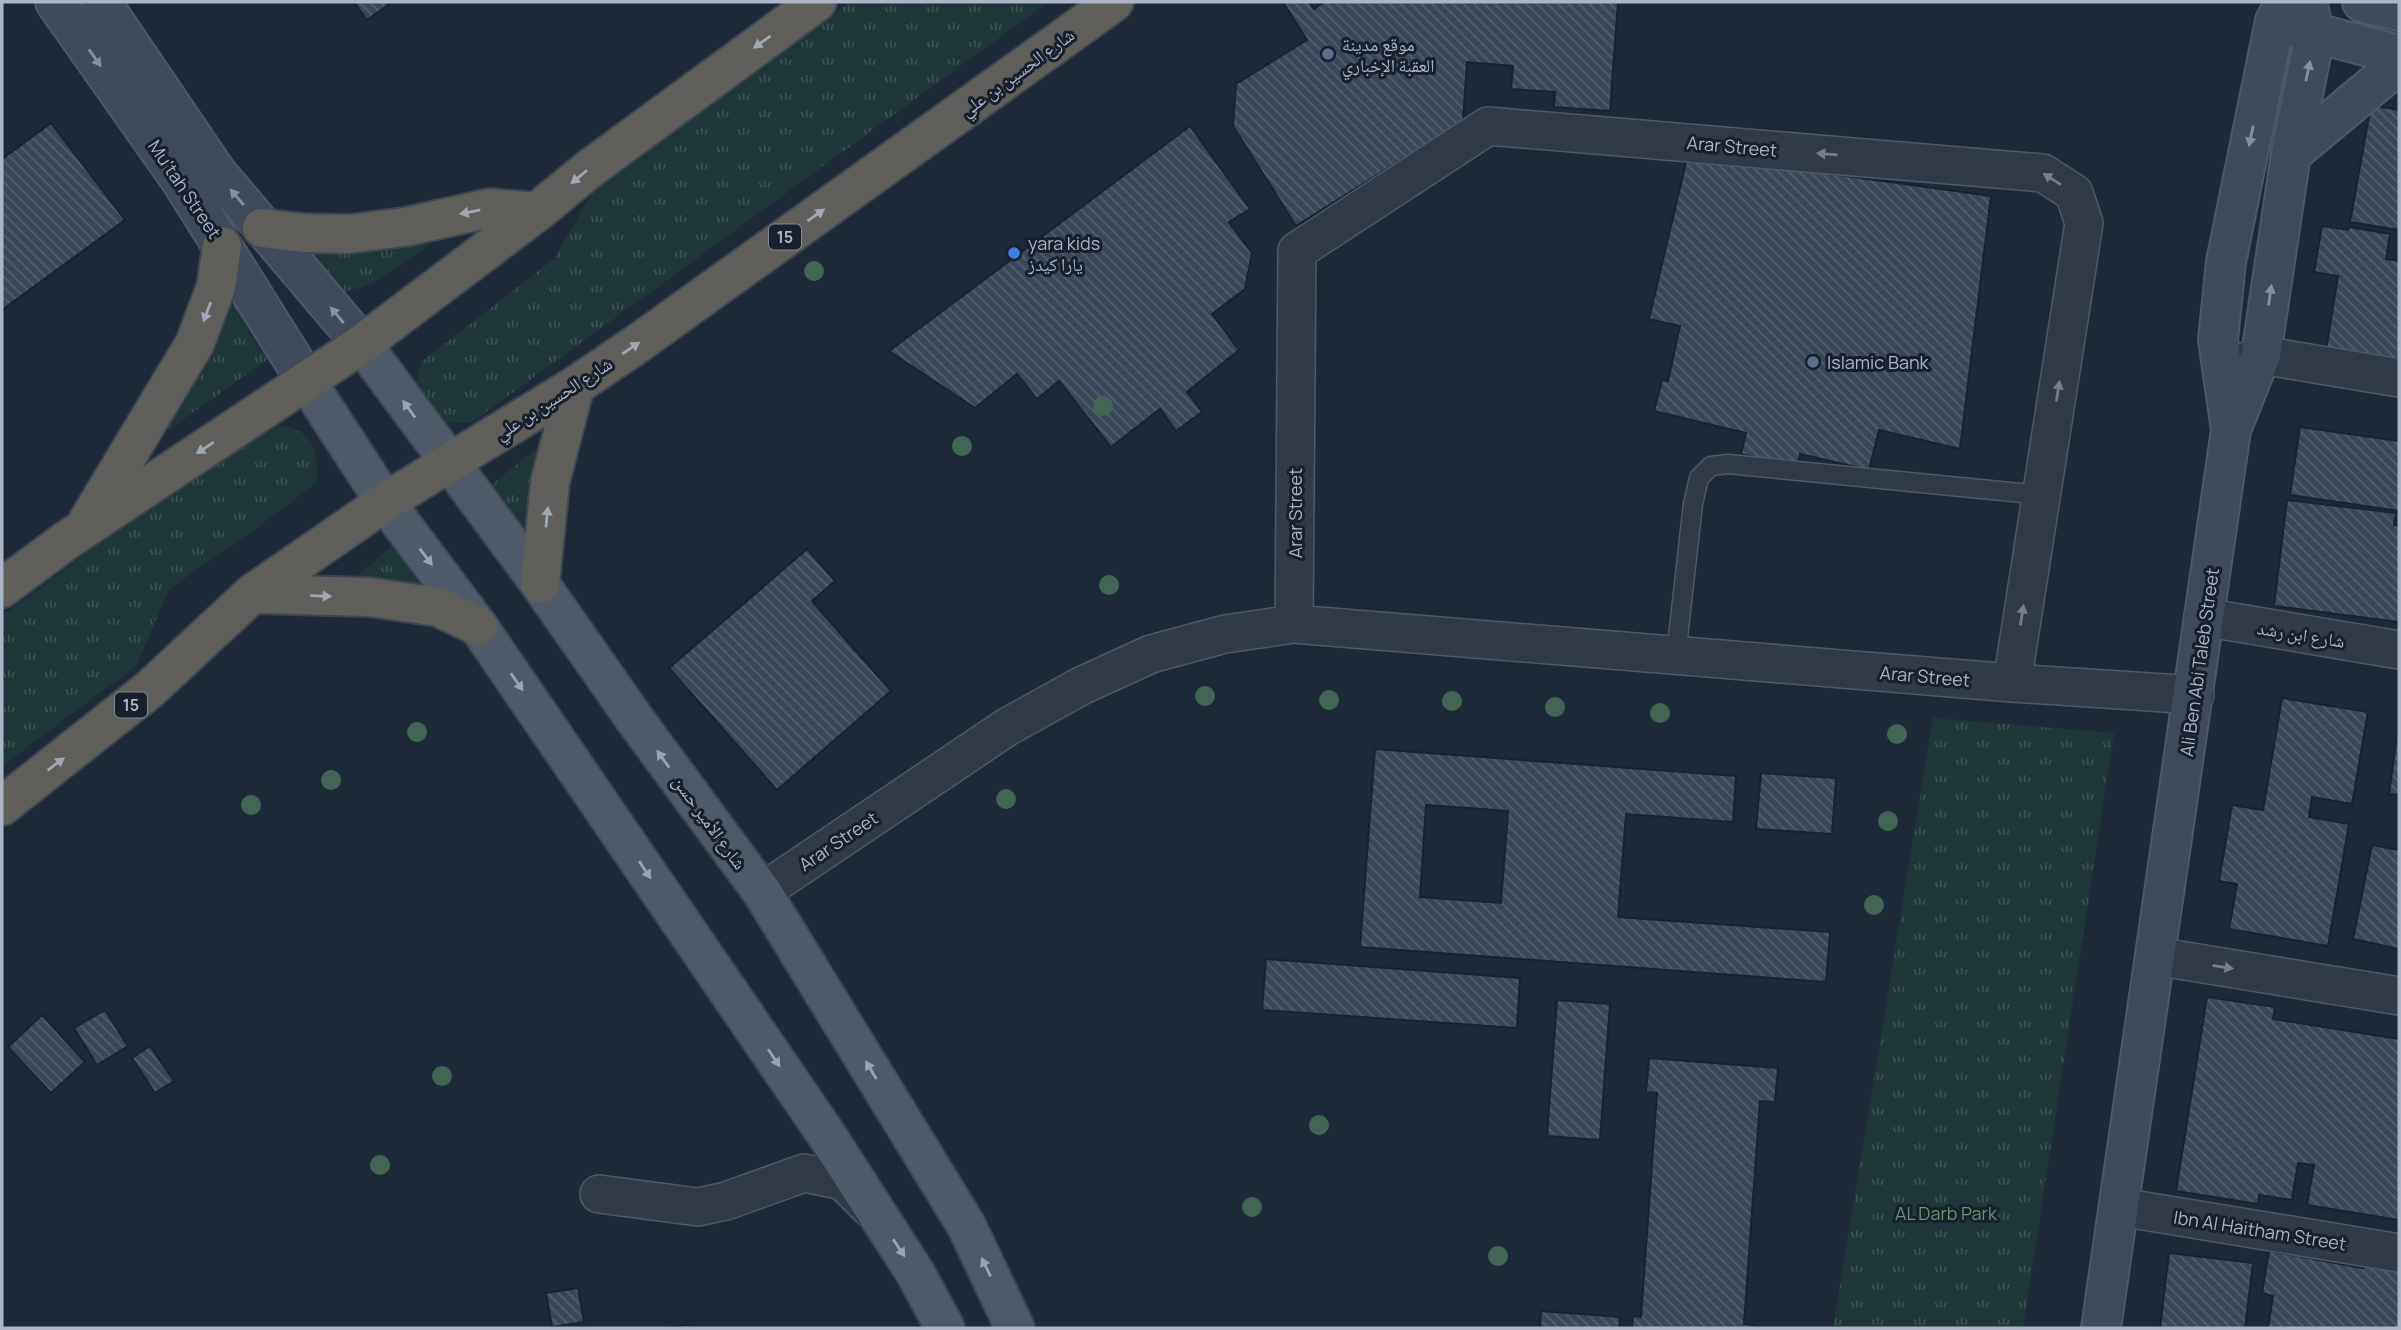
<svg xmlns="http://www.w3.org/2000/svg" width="2401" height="1330" viewBox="0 0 2401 1330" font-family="Manrope,'Noto Naskh Arabic',sans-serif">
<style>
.park{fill:url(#park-tufts)}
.building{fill:url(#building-back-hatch);stroke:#19222e;stroke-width:2;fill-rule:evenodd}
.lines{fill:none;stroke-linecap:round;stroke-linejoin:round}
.service-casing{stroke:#4f5866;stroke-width:21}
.minor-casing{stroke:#4f5866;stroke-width:40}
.secondary-casing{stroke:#4f5866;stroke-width:42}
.primary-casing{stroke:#3b4451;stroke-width:42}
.trunk-casing{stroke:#3c4552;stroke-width:42}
.service{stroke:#313b48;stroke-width:18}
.minor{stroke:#313b48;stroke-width:37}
.secondary{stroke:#3f4a5b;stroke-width:38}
.primary{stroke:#4f5a68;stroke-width:38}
.trunk{stroke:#5f5e5a;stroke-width:38}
.tree{fill:#426655}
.oneway{fill:#a0a8b5}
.oneway2{fill:#8590a0}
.oneway3{fill:#747e8d}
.oneway4{fill:#99a3b2}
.service-dot{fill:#5c6f8a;stroke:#17202c;stroke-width:2.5}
.shop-dot{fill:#3f7fe0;stroke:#17202c;stroke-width:2.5}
.labels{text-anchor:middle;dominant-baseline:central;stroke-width:6;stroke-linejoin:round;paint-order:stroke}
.shield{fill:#17202c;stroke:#7f8897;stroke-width:2}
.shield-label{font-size:16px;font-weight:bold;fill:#abb5c5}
.poi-label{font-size:18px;fill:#abb5c5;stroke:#17202c;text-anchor:start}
.street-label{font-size:18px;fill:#abb5c5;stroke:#17202c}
.park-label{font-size:18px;fill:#61976d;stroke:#17202c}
</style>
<defs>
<pattern id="park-tufts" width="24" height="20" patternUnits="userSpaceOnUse" patternTransform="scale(1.75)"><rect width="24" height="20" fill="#1f3638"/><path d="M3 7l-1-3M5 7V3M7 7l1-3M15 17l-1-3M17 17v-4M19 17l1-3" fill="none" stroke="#3d5153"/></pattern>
<pattern id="building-back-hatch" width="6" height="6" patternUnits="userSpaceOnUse" patternTransform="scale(1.75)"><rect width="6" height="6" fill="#394758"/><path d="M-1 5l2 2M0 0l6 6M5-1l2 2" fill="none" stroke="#535f6e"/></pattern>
</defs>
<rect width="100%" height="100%" fill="#1d2937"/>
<path class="park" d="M850,2H1048L471,423C443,423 433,422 414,400L421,362L554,259L599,181Z
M439,237C409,259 379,287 341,292L296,245Z
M229,293L271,357L151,442Z
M276,425C283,426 293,427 299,431C318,441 318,465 316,483L247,535L169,589L136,666L2,766V616L138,514L255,435Z
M541,445L524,535L484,491Z
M392,546L429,597L347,585Z
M1933,718L2114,733L2023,1328H1833Z"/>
<path class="building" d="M354,2H392L367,20Z
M1283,2H1309L1314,9L1324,2H1618L1610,111L1554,107L1555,92L1511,89L1513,66L1467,62L1463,121L1296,226L1233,126L1236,84L1307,40Z
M2371,105L2399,110V230L2350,222Z
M51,123L125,220L2,310V159Z
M1190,126L1250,209L1229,222L1252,253L1245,289L1212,314L1239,350L1187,392L1202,412L1176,431L1160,409L1111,447L1059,381L1037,399L1017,374L975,408L889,351Z
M1688,154L1991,196L1960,449L1879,430L1869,470L1800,454L1797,468L1741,454L1746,433L1654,411L1662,380L1668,381L1680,326L1649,319Z
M2322,226L2348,230L2349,227L2390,234L2386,259L2399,261V362L2326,350L2338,276L2314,272Z
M2300,427L2399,441V525H2397L2399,511L2290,495Z
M2287,500L2396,513L2394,525L2399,526V622L2274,606Z
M807,549L835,581L812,601L891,691L777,790L669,668Z
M2282,698L2368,712L2352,804L2312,797L2309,817L2349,824L2328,946L2229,929L2237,884L2219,881L2232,805L2263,810Z
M2399,721V795L2389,794Z
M1375,749L1736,776L1733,822L1626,814L1618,917L1830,932L1826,982L1360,947ZM1426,805L1508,811L1501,903L1420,897Z
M1761,773L1836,778L1832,834L1756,829Z
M2372,845L2399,850V949L2353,939Z
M1266,959L1520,978L1517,1028L1262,1010Z
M2207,997L2275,1007L2273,1019L2399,1039V1220L2307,1205L2314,1165L2298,1163L2292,1200L2259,1195L2258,1204L2176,1191Z
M1557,1000L1610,1004L1600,1140L1547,1136Z
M105,1010L128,1046L97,1065L74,1028Z
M42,1015L85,1062L51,1093L8,1047Z
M150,1046L174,1081L155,1093L132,1058Z
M1649,1058L1778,1068L1775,1102L1760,1101L1744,1324L1755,1325V1328H1632L1633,1316L1641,1317L1657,1093L1646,1092Z
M2269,1251L2363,1268L2364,1265L2399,1271V1328H2268L2273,1296L2262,1293Z
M2169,1253L2253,1263L2245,1328H2160Z
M578,1288L584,1322L552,1327L546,1293Z
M1541,1311L1620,1317L1619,1328H1540Z
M689,1325V1328H662Z"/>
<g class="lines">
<defs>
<path id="service" d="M1676,655L1693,504L1699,478L1711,466L1728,464L2041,495"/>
<path id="minor" d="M2233,367L2261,355L2399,378
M2203,617L2399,650
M1294,624L1297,251L1488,126L2043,173L2074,193L2084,223L2012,683
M762,892L1007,727L1081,686L1151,654L1225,634L1294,624L2012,683L2195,695
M2155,956L2399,996
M599,1194L698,1207L726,1201L804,1173L843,1181L870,1208
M2120,1207L2399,1253"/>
<path id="secondary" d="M55,2L182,182L307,382
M101,2L217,173L362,344
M2362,2L2399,11
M2293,27L2399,55
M2291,154L2399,64
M2231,430L2218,340L2226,262L2275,21L2286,2
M2101,1328L2231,430L2261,355L2291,154L2315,35L2307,2"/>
<path id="primary" d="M362,344L540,584L636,721L762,892L966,1225L1015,1328
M307,382L385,502L478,626L826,1134L916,1274L945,1328"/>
<path id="trunk" d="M262,228L304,233L349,234L405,227L490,208L537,212
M88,521L195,343L216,287L222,246
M540,584L550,482L575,386
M2,588L67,540L362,344L537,212L588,170L817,2
M252,594L369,597L438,607L478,626
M2,806L150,689L252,594L385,502L575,386L637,344L1114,2"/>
</defs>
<use href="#service" class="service-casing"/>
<use href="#minor" class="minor-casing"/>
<use href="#secondary" class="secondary-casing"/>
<use href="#primary" class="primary-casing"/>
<use href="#trunk" class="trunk-casing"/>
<use href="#service" class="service"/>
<use href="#minor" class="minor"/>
<use href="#secondary" class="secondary"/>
<use href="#primary" class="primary"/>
<use href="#trunk" class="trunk"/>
</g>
<g class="tree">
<circle cx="814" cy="271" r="10"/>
<circle cx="1103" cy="406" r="10"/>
<circle cx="962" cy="446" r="10"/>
<circle cx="1109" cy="585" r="10"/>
<circle cx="1205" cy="696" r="10"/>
<circle cx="1329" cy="700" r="10"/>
<circle cx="1452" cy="701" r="10"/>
<circle cx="1555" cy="707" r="10"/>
<circle cx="1660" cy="713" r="10"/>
<circle cx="417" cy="732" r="10"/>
<circle cx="1897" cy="734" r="10"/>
<circle cx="331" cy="780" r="10"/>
<circle cx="1006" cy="799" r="10"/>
<circle cx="251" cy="805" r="10"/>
<circle cx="1888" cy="821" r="10"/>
<circle cx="1874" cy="905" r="10"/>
<circle cx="442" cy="1076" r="10"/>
<circle cx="1319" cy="1125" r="10"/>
<circle cx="380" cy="1165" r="10"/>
<circle cx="1252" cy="1207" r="10"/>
<circle cx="1498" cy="1256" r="10"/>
</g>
<defs><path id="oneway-solid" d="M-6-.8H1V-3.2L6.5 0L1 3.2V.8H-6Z" transform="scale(1.75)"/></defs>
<g class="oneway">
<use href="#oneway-solid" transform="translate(762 42) rotate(144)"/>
<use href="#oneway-solid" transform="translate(579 177) rotate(140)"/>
<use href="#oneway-solid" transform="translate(470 212) rotate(169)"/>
<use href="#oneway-solid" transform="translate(816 215) rotate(-35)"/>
<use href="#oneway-solid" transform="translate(207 312) rotate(111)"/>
<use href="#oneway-solid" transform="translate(631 348) rotate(-34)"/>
<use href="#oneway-solid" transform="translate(205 448) rotate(146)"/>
<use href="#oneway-solid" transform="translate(547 517) rotate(-84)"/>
<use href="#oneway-solid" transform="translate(321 596) rotate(2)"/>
<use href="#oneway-solid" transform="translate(56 764) rotate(-37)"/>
</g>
<g class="oneway2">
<use href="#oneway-solid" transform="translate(95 58) rotate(55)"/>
<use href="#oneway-solid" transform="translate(2308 71) rotate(-78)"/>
<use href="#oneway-solid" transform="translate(2251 136) rotate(102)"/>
<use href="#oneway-solid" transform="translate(237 197) rotate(-130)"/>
<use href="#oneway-solid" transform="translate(2270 295) rotate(-82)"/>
<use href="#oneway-solid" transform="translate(337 315) rotate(-130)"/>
</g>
<g class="oneway3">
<use href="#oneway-solid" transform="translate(1827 154) rotate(-175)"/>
<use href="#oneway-solid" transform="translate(2052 179) rotate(-148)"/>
<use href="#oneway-solid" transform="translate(2058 391) rotate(-81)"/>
<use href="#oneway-solid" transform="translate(2022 615) rotate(-81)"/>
<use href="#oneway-solid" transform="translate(2223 967) rotate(9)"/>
</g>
<g class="oneway4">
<use href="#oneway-solid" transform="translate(409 409) rotate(-126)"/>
<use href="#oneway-solid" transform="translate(426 557) rotate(53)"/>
<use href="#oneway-solid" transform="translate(517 682) rotate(55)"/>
<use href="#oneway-solid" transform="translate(663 759) rotate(-126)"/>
<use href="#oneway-solid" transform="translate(645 870) rotate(56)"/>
<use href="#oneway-solid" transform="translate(774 1058) rotate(56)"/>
<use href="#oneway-solid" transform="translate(871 1070) rotate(-121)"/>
<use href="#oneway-solid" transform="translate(899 1248) rotate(56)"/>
<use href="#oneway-solid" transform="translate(986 1267) rotate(-116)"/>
</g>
<g class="service-dot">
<circle cx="1328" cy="54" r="7"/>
<circle cx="1813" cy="362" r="7"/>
</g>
<circle class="shop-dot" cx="1014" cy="253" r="7"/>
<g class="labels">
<g class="shield">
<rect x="769" y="224.5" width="32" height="25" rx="5"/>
<rect x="115" y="692.5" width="32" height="25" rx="5"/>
</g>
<g class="shield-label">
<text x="785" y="237">15</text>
<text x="131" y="705">15</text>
</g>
<g class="poi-label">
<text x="1342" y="44">موقع مدينة<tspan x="1342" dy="21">العقبة الإخباري</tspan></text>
<text x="1028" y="243">yara kids<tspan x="1028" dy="21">يارا كيدز</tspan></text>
<text x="1827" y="362">Islamic Bank</text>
</g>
<g class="street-label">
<text transform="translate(1017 72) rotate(-36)">شارع الحسين بن علي</text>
<text transform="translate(1732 146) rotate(5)">Arar Street</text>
<text transform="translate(185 189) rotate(56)">Mu'tah Street</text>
<text transform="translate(553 398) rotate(-33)">شارع الحسين بن علي</text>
<text transform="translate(1295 513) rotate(-90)">Arar Street</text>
<text transform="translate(2301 634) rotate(9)">شارع ابن رشد</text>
<text transform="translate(2199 662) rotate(-82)">Ali Ben Abi Taleb Street</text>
<text transform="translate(1925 676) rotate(5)">Arar Street</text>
<text transform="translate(710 822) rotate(54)">شارع الأمير حسن</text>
<text transform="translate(838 841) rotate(-34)">Arar Street</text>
<text transform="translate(2260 1230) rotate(9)">Ibn Al Haitham Street</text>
</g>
<g class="park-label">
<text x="1946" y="1213">AL Darb Park</text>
</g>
</g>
<rect width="2401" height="1330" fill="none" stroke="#abb5c5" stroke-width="7"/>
</svg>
